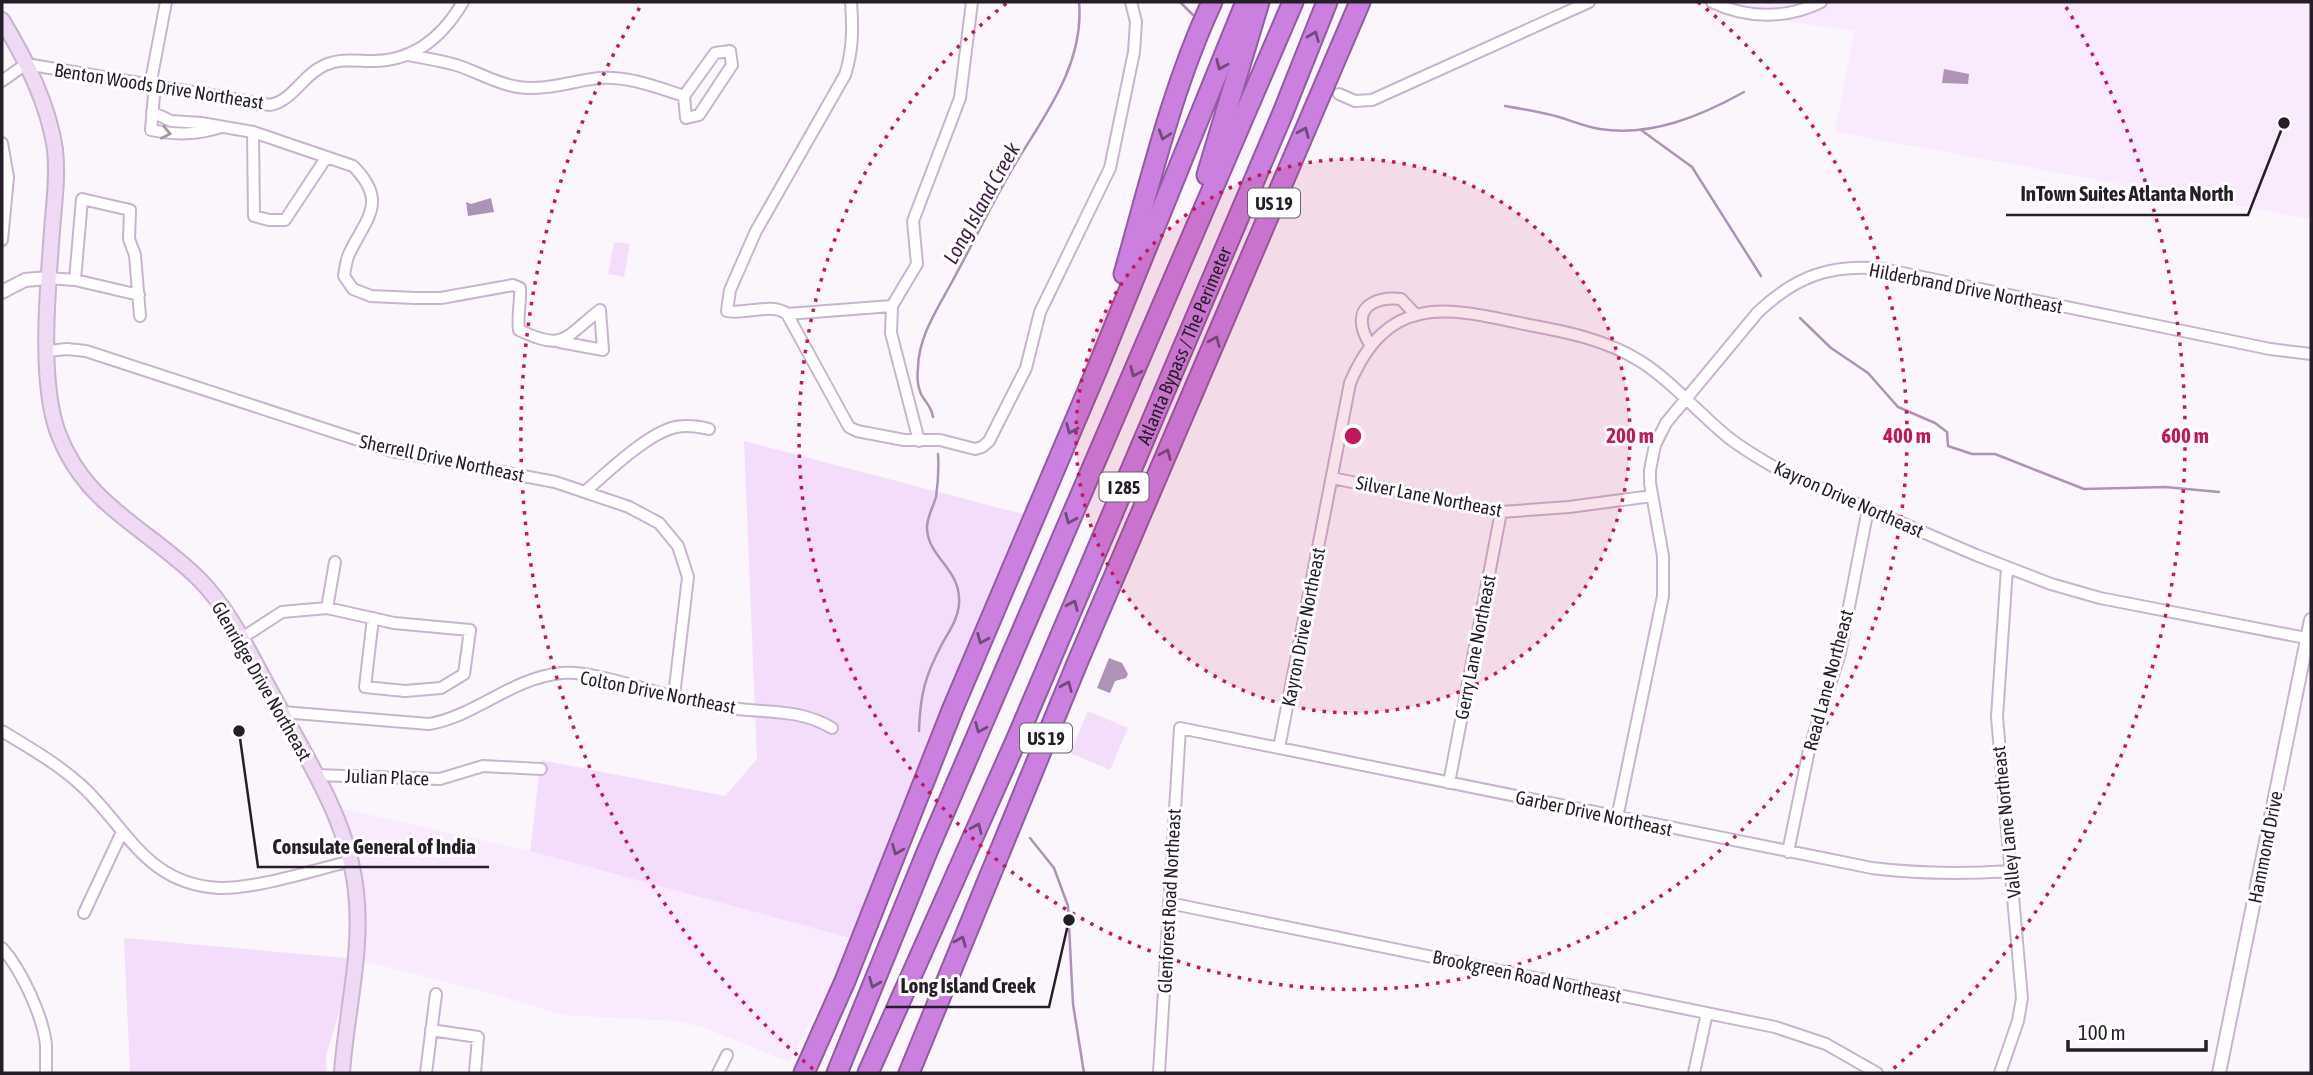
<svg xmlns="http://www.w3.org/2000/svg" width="2313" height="1075" viewBox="0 0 2313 1075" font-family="'Asap Condensed',sans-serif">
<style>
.built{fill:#faeaff}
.green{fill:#f4ddfa}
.water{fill:#ae93b6}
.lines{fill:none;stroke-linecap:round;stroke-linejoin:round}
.stream{stroke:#ae93b6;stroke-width:2.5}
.minor-casing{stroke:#c9b4cf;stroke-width:14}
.tertiary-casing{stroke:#c9b4cf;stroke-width:16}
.secondary-casing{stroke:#c9b4cf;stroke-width:18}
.motorway-casing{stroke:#915d9f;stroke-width:23}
.minor{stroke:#fff;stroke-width:10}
.tertiary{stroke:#fff;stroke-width:12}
.secondary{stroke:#efd9f5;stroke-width:14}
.motorway{stroke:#cb80df;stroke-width:19}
.oneway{stroke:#704a7a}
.oneway2{stroke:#9d999e}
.ring{fill:none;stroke:#c2185b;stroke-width:3.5;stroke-dasharray:3.5 7}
.labels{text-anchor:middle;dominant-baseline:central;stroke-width:6;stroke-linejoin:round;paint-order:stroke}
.shield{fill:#fff;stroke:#666168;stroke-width:2}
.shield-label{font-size:18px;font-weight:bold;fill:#251d27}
.street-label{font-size:19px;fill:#251d27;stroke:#fff}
.water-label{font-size:21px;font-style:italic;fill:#3f1b49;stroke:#fff}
.centre{fill:#c2185b;stroke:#fff;stroke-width:3.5}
.ring-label{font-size:21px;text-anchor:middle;font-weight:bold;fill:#c2185b;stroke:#fff;stroke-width:6;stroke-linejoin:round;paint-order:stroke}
.leader{fill:none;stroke:#251d27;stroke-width:2.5}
.callout-dot{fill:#251d27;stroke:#fff;stroke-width:2.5}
.callout-label{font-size:21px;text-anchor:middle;font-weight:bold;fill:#251d27;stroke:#fff;stroke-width:6;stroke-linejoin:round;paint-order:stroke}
</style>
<rect width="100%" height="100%" fill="#faf6fc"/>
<path class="built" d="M1708,2H2311V219L1835,132L1854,31L1722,12Z
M340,808L530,851L850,938L838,971L789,1062L705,1028L676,1021L562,1015L498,995L355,959L364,912Z"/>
<path class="green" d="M614,242L630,244L624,277L608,274Z
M744,441L1030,516L938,720L850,938L530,851L541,760L725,796L757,759Z
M1088,711L1128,728L1110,770L1070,753Z
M124,938L355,959L326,1056L327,1073H130Z"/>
<path class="water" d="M1944,69L1969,74L1968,84L1942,83Z
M491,198L494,212L468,216L466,202L471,204Z
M1109,658L1122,663L1128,674L1126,678L1115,681L1110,693L1097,688Z"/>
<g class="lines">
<path class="stream" d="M1180,2L1193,15
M1505,106C1523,109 1541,112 1559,117C1572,121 1586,127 1600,129C1651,137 1701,116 1744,92
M1641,130L1692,167L1761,276
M1800,318L1831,348L1868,373L1898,407L1935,423L1947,432L1948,446L1972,454H1995L2084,489L2165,487L2219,492
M933,417C931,405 926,404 921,394C918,387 917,376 918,368C918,337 939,306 953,280C977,236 998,190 1025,148C1053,104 1084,57 1079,2
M919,731C920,695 925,676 942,644C949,631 957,621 959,605C962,568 928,559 927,528C927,516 933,508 936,497C938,483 939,468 938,454
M1030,838L1054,868L1068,906L1073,1004L1084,1073"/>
<defs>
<path id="minor" d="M166,2L150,86L154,95L151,130C176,135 196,135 221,127
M851,2C853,28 853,50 845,75L756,231L730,290L727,311C745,315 772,302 787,314L892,306
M1712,2C1747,19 1787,19 1821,2
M409,55C427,59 446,61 462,67C481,74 498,84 518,87C546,91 572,81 599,78C629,76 656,87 684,96L715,53L730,51L732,65L699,115L686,118L684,96
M2,81L26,64L270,105C294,100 302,75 325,65C341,58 357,61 373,61C415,61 443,36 463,2
M1339,94L1355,101L1372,100L1589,2
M152,112L171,121L201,123L253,132L353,166C389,202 366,218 349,254C346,261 345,269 344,276L353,289L371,296L415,298H441L513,285L520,288C521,303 517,315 519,330C564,352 564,338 600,310
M253,132L254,216L269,220H285L326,158
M2,143L8,177L2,240
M48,278L75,280L139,295
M75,280L82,199L130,210L129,239L135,255L140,316
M787,314L849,427L857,431L904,440H940L975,449L982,447L989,441L1026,368L1040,312L1110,168L1134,52L1136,22L1131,2
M560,342L603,350L600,310
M1371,346C1368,341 1364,335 1363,329C1356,303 1381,297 1401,299L1416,315
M48,351L67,349L86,351L392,451L555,482L629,507L659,523L678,546L688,577L674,696
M919,441L891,333L892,306L917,264L913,221L960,98L972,2
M1332,478L1501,512L1569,507L1652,496
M585,492C605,474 649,432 676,427C687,425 697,426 709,429
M327,608L335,562
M242,638L282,612L327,608L394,623L470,630L464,674L441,688L405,691L365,687L373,618
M282,712L429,724C476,716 511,678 562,673C589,671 630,685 656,692C678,698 701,703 724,707C762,714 797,707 832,728
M2,731C30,748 58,764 82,786C128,829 146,884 219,888C256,889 314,870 351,861
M1279,748L1350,383C1389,291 1449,308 1529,325C1568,332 1606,340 1640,361C1673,382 1698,413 1729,438C1746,451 1765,462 1783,472L1976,555L2051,584L2100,598L2311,639
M315,775L440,779L483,766L541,769
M1449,783L1501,512
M1617,818L1663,596V556L1650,483V470L1655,445L1666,423L1758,312C1795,277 1831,263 1883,269L2270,349L2311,354
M1788,852L1809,750L1840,653L1868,509
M1169,903L1775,1027L1826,1044L1877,1073
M84,913L122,832
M2,948C21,969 43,1016 46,1045C46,1054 46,1064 46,1073
M431,1030L478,1037L475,1073
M426,1073L436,994
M718,1073L727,1055
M1159,1073L1180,728L1872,868C1919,874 1964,874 2011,871
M1694,1073L1707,1013
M2000,1073L2018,1021L2022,998L1997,717L2007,568"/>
<path id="tertiary" d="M2,292L25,280L48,278
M2219,1073L2311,620"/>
<path id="secondary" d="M2,20C26,60 48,103 55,149C58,177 54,204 52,231C48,287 39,377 57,430C84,506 147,527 200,580C232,613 250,655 272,694C305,756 349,821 356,892C363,952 346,1013 342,1073"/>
<g id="motorway">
<path d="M1207,175L1259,2"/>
<path d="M1124,274C1150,183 1172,88 1212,2"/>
<path d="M804,1073L845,981L953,708L1098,367L1246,2"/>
<path d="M837,1073L927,852L1293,2"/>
<path id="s1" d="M868,1073L1018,736L1282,115L1327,2"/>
<path d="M909,1073L1078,661L1360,2"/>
</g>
</defs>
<use href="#minor" class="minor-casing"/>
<use href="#tertiary" class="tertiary-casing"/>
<use href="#secondary" class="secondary-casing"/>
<use href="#motorway" class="motorway-casing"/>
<use href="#minor" class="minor"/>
<use href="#tertiary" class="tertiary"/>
<use href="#secondary" class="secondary"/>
<use href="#motorway" class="motorway"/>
</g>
<defs><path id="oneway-chevron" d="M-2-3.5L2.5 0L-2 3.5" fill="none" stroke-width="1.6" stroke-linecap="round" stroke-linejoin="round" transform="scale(1.75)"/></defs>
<g class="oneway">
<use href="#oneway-chevron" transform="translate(1314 36) rotate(-68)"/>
<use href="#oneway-chevron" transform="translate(1221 65) rotate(113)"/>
<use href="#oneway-chevron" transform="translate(1304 132) rotate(-67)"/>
<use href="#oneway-chevron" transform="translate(1164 135) rotate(108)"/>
<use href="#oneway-chevron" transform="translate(1215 341) rotate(-67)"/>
<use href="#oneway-chevron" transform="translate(1135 372) rotate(114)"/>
<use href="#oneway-chevron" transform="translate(1071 429) rotate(113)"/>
<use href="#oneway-chevron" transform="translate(1166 454) rotate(-67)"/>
<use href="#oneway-chevron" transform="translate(1070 519) rotate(113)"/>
<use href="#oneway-chevron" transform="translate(1073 605) rotate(-67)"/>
<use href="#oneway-chevron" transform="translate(982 639) rotate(113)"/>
<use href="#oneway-chevron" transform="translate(1067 686) rotate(-67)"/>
<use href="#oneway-chevron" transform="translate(980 728) rotate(113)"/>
<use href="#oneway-chevron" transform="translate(977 828) rotate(-66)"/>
<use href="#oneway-chevron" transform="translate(897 850) rotate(112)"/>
<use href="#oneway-chevron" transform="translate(961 941) rotate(-68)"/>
<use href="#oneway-chevron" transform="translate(874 983) rotate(112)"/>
</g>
<use class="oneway2" href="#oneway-chevron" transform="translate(166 133) rotate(11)"/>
<circle cx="1353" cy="436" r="277" fill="#c2185b" fill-opacity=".12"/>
<g class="ring">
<circle cx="1353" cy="436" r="277"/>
<path d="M1698 2A554 554 0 1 1 1008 2"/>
<path d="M813 1069A832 832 0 0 1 640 7M2066 7A832 832 0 0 1 1893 1069"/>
</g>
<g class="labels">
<g class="shield">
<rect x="1248" y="188.5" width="52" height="29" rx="5"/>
<rect x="1099.5" y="472.5" width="49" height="29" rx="5"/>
<rect x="1020" y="723.5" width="52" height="29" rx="5"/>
</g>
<g class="shield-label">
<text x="1274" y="203">US 19</text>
<text x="1124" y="487">I 285</text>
<text x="1046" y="738">US 19</text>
</g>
<g class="street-label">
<text transform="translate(159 86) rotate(9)">Benton Woods Drive Northeast</text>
<text transform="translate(1966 288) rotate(11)">Hilderbrand Drive Northeast</text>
<text stroke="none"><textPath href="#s1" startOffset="793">Atlanta Bypass / The Perimeter</textPath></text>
<text transform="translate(442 458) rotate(12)">Sherrell Drive Northeast</text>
<text transform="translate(1429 496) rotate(11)">Silver Lane Northeast</text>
<text transform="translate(1849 499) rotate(24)">Kayron Drive Northeast</text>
<text transform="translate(1303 627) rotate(-79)">Kayron Drive Northeast</text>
<text transform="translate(1475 647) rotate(-79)">Gerry Lane Northeast</text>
<text transform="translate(1828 680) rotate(-75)">Read Lane Northeast</text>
<text transform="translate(262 681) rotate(60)">Glenridge Drive Northeast</text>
<text transform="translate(658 692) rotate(11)">Colton Drive Northeast</text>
<text transform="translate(387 777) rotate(2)">Julian Place</text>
<text transform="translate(1594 813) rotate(12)">Garber Drive Northeast</text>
<text transform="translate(2006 822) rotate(-96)">Valley Lane Northeast</text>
<text transform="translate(2265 847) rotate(-79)">Hammond Drive</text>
<text transform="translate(1169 901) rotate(-87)">Glenforest Road Northeast</text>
<text transform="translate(1527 976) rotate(12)">Brookgreen Road Northeast</text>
</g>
<g class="water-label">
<text transform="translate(981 203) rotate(-61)">Long Island Creek</text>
</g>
</g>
<circle cx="1353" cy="436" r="10" class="centre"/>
<g class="ring-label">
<text x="1630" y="443">200 m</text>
<text x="1907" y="443">400 m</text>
<text x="2185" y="443">600 m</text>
</g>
<path class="leader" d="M2284 123L2248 215H2006M239 731L258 867H489M1069 920L1049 1007H886"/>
<g class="callout-dot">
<circle cx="2284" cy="123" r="7"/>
<circle cx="239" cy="731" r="7"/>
<circle cx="1069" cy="920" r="7"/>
</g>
<g class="callout-label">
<text x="2127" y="201">InTown Suites Atlanta North</text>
<text x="374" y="854">Consulate General of India</text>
<text x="968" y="993">Long Island Creek</text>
</g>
<rect width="2313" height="1075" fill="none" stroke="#251d27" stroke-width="7"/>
<path d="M2068 1040v10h138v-10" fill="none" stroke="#251d27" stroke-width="3.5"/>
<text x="2078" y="1040" font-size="21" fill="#251d27" stroke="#ffffff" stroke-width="5" paint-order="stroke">100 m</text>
</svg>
